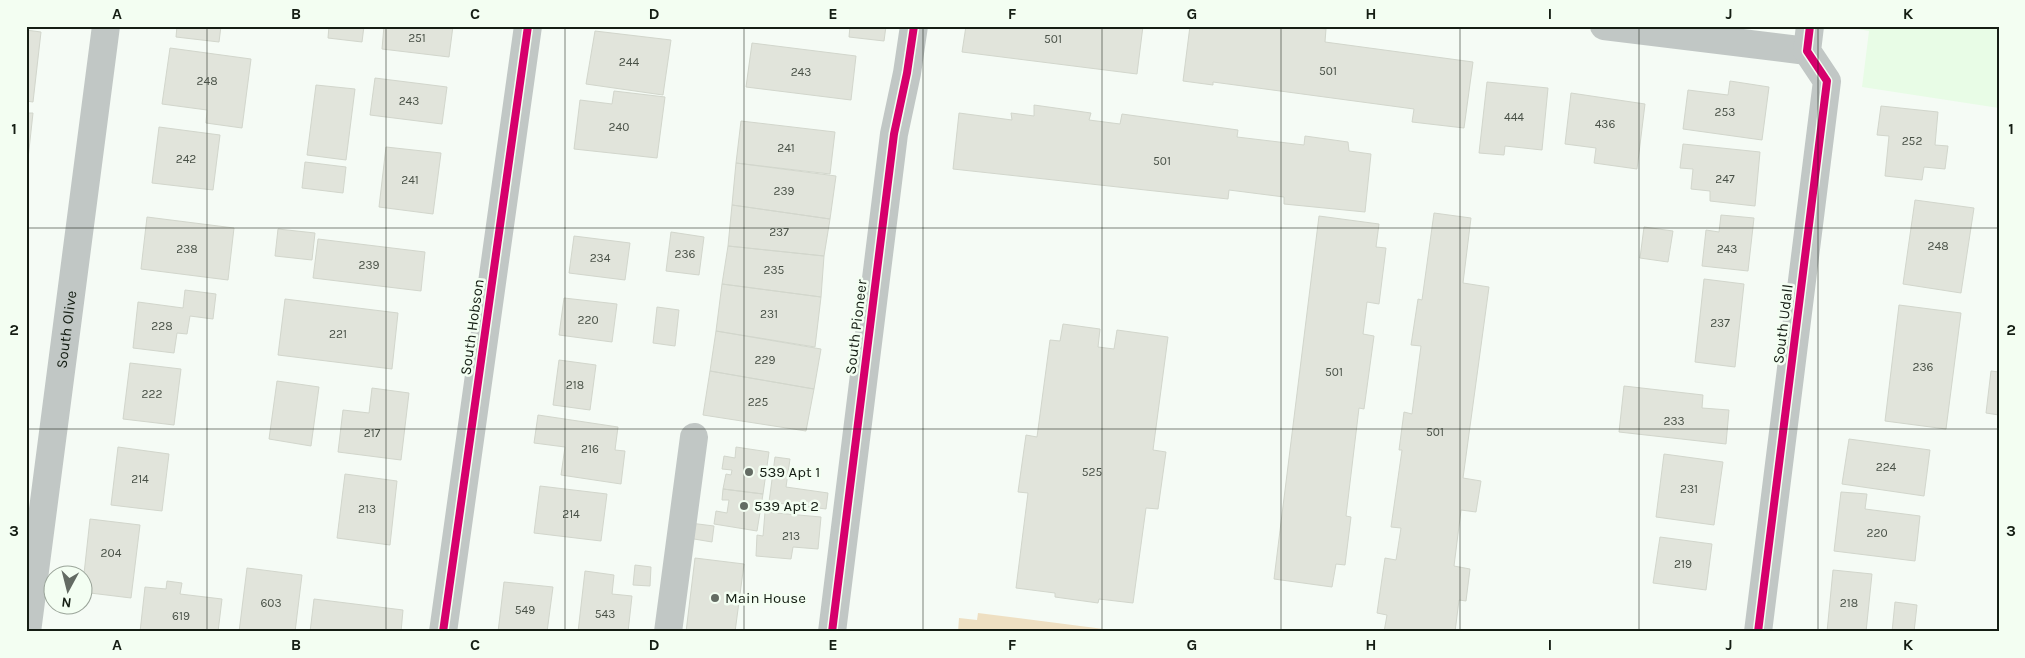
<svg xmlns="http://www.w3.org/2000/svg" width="2025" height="658" viewBox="0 0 2025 658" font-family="Karla,sans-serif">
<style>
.built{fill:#e8fce6}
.green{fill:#eedfc2}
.building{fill:#e1e4db;stroke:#d2d6cc}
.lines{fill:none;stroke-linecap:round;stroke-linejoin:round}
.minor{stroke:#c1c7c5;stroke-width:28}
.cycleway-casing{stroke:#f3fef2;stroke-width:11}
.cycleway{stroke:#d6006c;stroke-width:8}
.grid{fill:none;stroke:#151e14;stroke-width:1;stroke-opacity:0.55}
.poi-dot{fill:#636b63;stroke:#f3fef2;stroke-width:2}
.labels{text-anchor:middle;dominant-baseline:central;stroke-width:5;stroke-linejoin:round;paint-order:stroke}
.number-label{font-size:12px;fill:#485046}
.street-label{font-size:15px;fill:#151e14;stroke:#f3fef2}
.poi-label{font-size:15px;fill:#151e14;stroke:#f3fef2;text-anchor:start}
.neatline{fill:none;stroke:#151e14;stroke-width:2}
.grid-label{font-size:16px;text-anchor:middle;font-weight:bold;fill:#151e14}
</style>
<rect width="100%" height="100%" fill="#f5fbf5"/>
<path class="built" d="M1841,26H1999V108L1862,87L1869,31Z"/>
<path class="green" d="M978,613L1127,632H958L959,618L977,620Z"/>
<path class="building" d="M177,26H221L219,42L176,37Z
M329,26H364L362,42L328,38Z
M384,26H453L449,57L382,49Z
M850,26H886L884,41L849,37Z
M966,26H1143L1137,74L962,52Z
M1190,26H1303L1326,29L1325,42L1473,62L1464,128L1412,122L1414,109L1213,82V85L1183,81Z
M26,30L41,32L33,102L26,101Z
M595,31L671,40L663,95L586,84Z
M752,43L856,56L851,100L746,87Z
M170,48L251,59L242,128L206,123L207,110L162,104Z
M375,78L447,87L442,124L370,115Z
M1730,81L1769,87L1762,140L1683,129L1688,90L1728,95Z
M1487,82L1548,88L1542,150L1505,146L1504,155L1479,153Z
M316,85L355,89L346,160L307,155Z
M614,91L665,97L657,158L574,149L580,100L612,104Z
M1571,93L1645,104L1637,169L1594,163L1596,148L1565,144Z
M1034,105L1091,113L1089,120L1120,124L1122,114L1238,130L1237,137L1304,145L1305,136L1348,142L1349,151L1371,154L1365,212L1284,204V197L1229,190L1228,199L953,169L959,113L1012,120L1011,113L1034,116Z
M1881,106L1938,112L1935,145L1948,146L1945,169L1924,167L1922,180L1885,176L1889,136L1877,135Z
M26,113H33L26,177Z
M741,121L835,132L830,174L736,163Z
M159,127L220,135L213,190L152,183Z
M1683,144L1760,152L1755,206L1710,201V191L1691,189L1693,169L1680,168Z
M386,147L441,153L433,214L379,207Z
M305,162L346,167L343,193L302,188Z
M736,163L836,176L830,219L732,205Z
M1915,200L1974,208L1961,293L1903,284Z
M732,205L830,219L824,256L728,246Z
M1434,213L1471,218L1463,283L1489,287L1463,478L1481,481L1476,512L1461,510L1454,566L1470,569L1466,601L1459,600L1455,632H1384L1387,615L1377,613L1385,558L1396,560L1401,528L1391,527L1402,450H1399L1404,412L1412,414L1421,346L1411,345L1418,299L1422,300Z
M1721,215L1754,218L1748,271L1702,266L1706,230L1719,232Z
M1319,216L1379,224L1376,247L1386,248L1379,304L1367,302L1363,334L1374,336L1364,409L1359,408L1346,516L1351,517L1345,565L1336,564L1332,587L1274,579Z
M147,217L234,228L228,280L141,269Z
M1644,227L1673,231L1668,262L1640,258Z
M278,229L315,233L312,260L275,256Z
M671,232L704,237L699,275L666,271Z
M574,236L630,243L625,280L569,273Z
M318,239L425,252L421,291L313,278Z
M728,246L824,256L821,297L722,284Z
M1704,279L1744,284L1735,367L1695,362Z
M722,284L821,297L815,347L716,331Z
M185,290L216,294L213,319L190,316L187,334L177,333L174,353L133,348L138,302L183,308Z
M564,298L617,304L612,342L559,335Z
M285,299L398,313L392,369L278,355Z
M1899,305L1961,313L1946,429L1885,421Z
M657,307L679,310L675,346L653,343Z
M1063,324L1100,329L1098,347L1114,349L1117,330L1168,337L1153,450L1166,452L1158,509L1146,508L1133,603L1099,599L1098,603L1055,597V593L1016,588L1028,493L1018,492L1026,435L1037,437L1050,340L1060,341Z
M716,331L821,349L814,389L710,371Z
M559,360L596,365L590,410L553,405Z
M130,363L181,369L174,425L123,419Z
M710,371L814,389L806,431L703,415Z
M1991,371L1999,372V415L1986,413Z
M277,381L319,387L311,446L269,439Z
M1624,386L1703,395L1702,408L1729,410L1726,444L1619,432Z
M372,388L409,393L401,460L338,452L343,410L369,413Z
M538,415L618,427L615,450L625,451L621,484L561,475L565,447L534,443Z
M1849,439L1930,450L1924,496L1842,484Z
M118,447L169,454L162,511L111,505Z
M736,447L769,452L763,494L723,489L726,474L731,475L732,470L722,469L724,456L735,458Z
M1664,454L1723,462L1714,525L1656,517Z
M775,457L790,459L786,487L828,493L826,509L769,502Z
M345,474L397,481L390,545L337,538Z
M540,486L607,494L601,541L534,533Z
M723,489L763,494L757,531L714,524L716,511L727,513L729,500H722Z
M1841,492L1867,494L1865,509L1920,516L1915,561L1834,551Z
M765,512L821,517L818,549L793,547L791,559L756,556L757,535L763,536Z
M90,519L140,525L131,598L82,592Z
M690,523L714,526L712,542L688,538Z
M1660,537L1712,544L1706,590L1653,583Z
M695,558L744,564L735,632H686Z
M635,565L651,567L650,586L633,585Z
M247,568L302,575L295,632H239Z
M1833,570L1872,574L1866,632H1827Z
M585,571L614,575L612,594L632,596L628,632H578Z
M167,581L182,583L180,594L222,599L218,632H140L145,587L166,589Z
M504,582L553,587L547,632H498Z
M314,599L403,610L401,632H310Z
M1895,602L1917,605L1914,632H1892Z"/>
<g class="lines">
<g class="minor">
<path d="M1604,26L1807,51"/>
<path id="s1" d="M27,632L106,26"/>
<path d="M443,632L528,26"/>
<path d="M668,632L694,437"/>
<path d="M832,632L894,134L907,73L914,26"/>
<path d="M1758,632L1827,81L1807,51L1810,26"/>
</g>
<defs>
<path id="cycleway" d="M443,632L528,26
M832,632L894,134L907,73L914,26
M1758,632L1827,81L1807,51L1810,26"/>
</defs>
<use href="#cycleway" class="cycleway-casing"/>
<use href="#cycleway" class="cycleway"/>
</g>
<path class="grid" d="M207,26V632M386,26V632M565,26V632M744,26V632M923,26V632M1102,26V632M1281,26V632M1460,26V632M1639,26V632M1818,26V632M26,228H1999M26,429H1999"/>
<g class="poi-dot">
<circle cx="749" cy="472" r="5"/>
<circle cx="744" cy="506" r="5"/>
<circle cx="715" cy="598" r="5"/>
</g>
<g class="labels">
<g class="number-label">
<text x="417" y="38">251</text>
<text x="1053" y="39">501</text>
<text x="629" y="62">244</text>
<text x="1328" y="71">501</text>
<text x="801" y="72">243</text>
<text x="207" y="81">248</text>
<text x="409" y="101">243</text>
<text x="1725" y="112">253</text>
<text x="1514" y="117">444</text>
<text x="1605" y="124">436</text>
<text x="619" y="127">240</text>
<text x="1912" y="141">252</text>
<text x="786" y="148">241</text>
<text x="186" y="159">242</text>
<text x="1162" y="161">501</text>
<text x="1725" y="179">247</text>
<text x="410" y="180">241</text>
<text x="784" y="191">239</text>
<text x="779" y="232">237</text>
<text x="1938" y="246">248</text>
<text x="187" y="249">238</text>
<text x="1727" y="249">243</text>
<text x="685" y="254">236</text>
<text x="600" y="258">234</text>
<text x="369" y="265">239</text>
<text x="774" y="270">235</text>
<text x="769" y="314">231</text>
<text x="588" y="320">220</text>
<text x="1720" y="323">237</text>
<text x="162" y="326">228</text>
<text x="338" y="334">221</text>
<text x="765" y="360">229</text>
<text x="1923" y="367">236</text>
<text x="1334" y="372">501</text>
<text x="575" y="385">218</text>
<text x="152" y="394">222</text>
<text x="758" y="402">225</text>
<text x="1674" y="421">233</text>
<text x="1435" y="432">501</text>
<text x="372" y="433">217</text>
<text x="590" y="449">216</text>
<text x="1886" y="467">224</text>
<text x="1092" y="472">525</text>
<text x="140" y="479">214</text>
<text x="1689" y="489">231</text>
<text x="367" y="509">213</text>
<text x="571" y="514">214</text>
<text x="1877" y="533">220</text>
<text x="791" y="536">213</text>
<text x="111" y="553">204</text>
<text x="1683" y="564">219</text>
<text x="271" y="603">603</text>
<text x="1849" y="603">218</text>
<text x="525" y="610">549</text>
<text x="605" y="614">543</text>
<text x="181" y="616">619</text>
</g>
<g class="street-label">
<text transform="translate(1783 324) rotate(-83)">South Udall</text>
<text transform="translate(472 327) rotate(-82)">South Hobson</text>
<text transform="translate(856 327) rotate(-83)">South Pioneer</text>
<text stroke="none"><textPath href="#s1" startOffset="305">South Olive</textPath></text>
</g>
<g class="poi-label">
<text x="759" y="472">539 Apt 1</text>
<text x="754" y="506">539 Apt 2</text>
<text x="725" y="598">Main House</text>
</g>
</g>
<rect width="2025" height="658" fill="none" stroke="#f3fef2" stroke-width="55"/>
<g transform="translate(68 590) rotate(187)"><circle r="24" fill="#f3fef2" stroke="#9aa499"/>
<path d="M0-4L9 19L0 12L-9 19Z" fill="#636b63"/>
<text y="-8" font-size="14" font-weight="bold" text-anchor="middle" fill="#151e14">N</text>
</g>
<rect x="28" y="28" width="1970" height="602" class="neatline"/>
<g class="grid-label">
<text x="117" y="19">A</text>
<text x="296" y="19">B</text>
<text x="475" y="19">C</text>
<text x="654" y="19">D</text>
<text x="833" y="19">E</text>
<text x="1012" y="19">F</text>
<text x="1192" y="19">G</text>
<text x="1371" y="19">H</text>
<text x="1550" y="19">I</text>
<text x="1729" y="19">J</text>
<text x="1908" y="19">K</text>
<text x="14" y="134">1</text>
<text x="2011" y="134">1</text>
<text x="14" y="335">2</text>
<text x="2011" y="335">2</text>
<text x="14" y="536">3</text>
<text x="2011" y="536">3</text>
<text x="117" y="650">A</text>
<text x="296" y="650">B</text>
<text x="475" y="650">C</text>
<text x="654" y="650">D</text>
<text x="833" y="650">E</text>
<text x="1012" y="650">F</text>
<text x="1192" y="650">G</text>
<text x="1371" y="650">H</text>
<text x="1550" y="650">I</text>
<text x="1729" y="650">J</text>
<text x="1908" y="650">K</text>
</g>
</svg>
